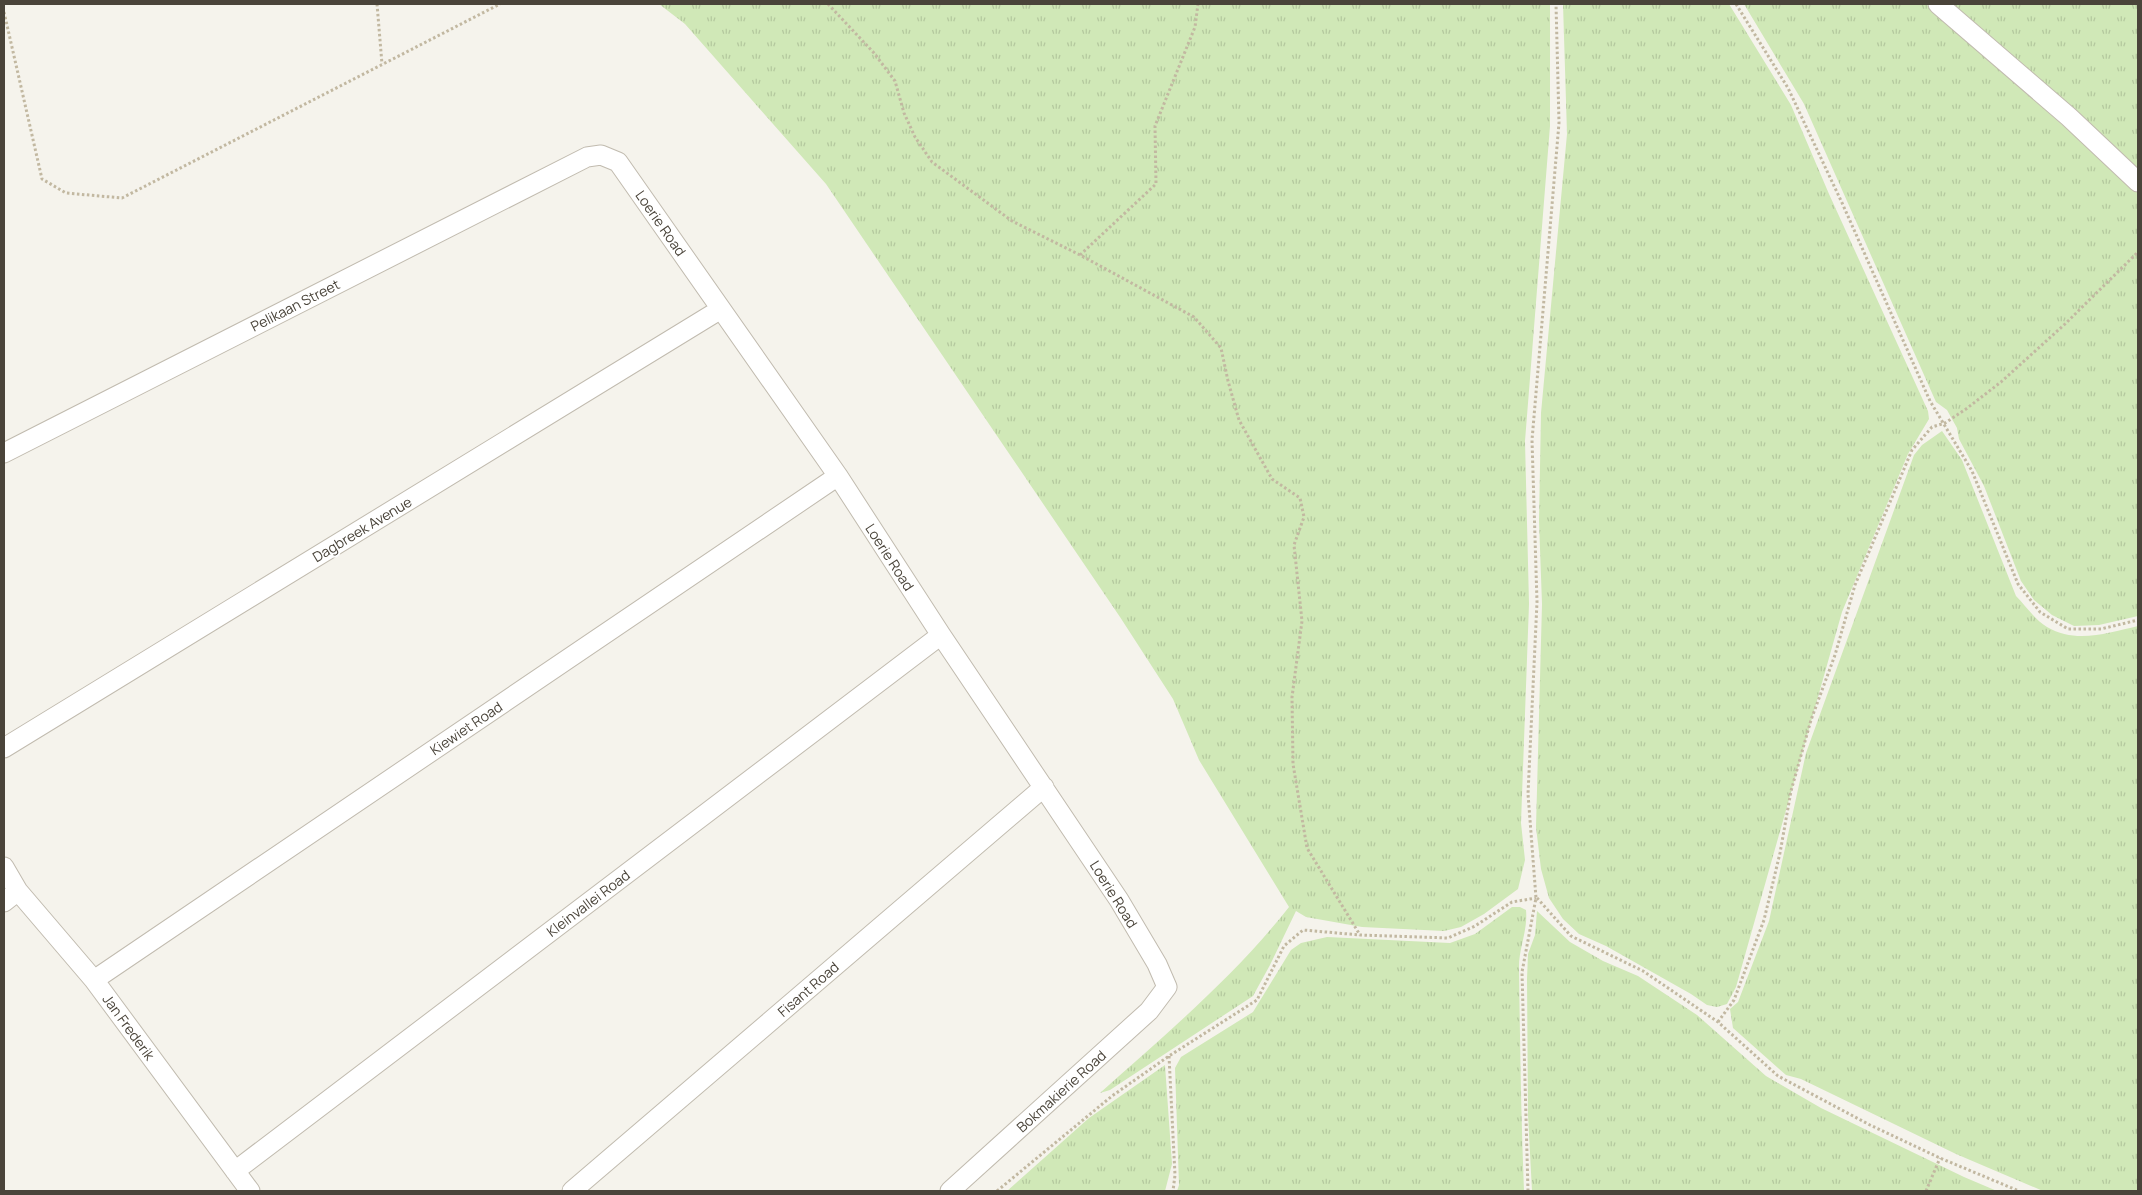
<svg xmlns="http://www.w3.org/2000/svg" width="2142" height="1195" viewBox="0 0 2142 1195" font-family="Manrope,sans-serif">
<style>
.grass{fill:url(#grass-tufts)}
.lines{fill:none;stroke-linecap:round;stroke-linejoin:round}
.minor-casing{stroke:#c1bbaf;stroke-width:21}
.path{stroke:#c2b8a1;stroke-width:3;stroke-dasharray:2.5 2.5;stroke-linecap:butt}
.minor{stroke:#fff;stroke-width:19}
.labels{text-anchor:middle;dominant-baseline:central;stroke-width:4;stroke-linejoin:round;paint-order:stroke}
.street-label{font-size:14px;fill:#4a443a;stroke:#fff}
</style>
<defs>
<pattern id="grass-tufts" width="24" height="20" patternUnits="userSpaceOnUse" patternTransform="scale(1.25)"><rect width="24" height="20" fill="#d0e8b7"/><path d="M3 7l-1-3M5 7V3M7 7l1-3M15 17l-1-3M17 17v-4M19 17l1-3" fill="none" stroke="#b4c89e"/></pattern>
</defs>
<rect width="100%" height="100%" fill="#f5f3ec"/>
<path class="grass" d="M659,4H1550V126L1525,441L1529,604L1521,823L1525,860L1518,889L1484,914L1461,927L1444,931L1362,927L1306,917L1296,911L1270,965L1253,996L1110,1090L1100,1093C1166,1034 1234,977 1289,907L1199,760L1173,699L1120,617L826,184L685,24Z
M1563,4H1729L1791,105L1829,194L1928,411L1929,419L1908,454L1842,612L1736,987L1727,1004L1717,1007L1707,1005L1691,994L1606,946L1579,934L1563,919L1549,898L1541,869L1536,827L1542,604L1539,521L1541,413L1567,134Z
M1744,4H1926L2138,192V616L2099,625L2074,626L2052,615L2034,600L2021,581L1984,486L1959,439L1957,428L1947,410L1936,402L1804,104Z
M1947,4H2138V171Z
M1942,431L1962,460L2016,596C2026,606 2035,620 2047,627C2076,644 2108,633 2138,626V1191H2043L1956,1154L1801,1079L1786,1075L1733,1028L1730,1009L1738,1002L1769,921L1806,753L1914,455L1922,445Z
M1512,907H1520L1526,910C1528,930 1519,947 1519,967C1520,1042 1521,1116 1524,1191H1177L1179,1185L1175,1068L1181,1057L1253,1012L1291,950L1301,943L1327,937L1450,943L1475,934Z
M1537,911L1570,942L1603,961L1638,976L1697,1015L1766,1076L1821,1108L1964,1177L1997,1191H1532L1528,1115L1527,979L1528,954L1535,935Z
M1165,1065L1172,1164L1165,1191H1007L1089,1118Z"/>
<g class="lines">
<defs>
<path id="minor" d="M1938,4L2069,117L2138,182
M4,453L587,157L601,155L618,162L838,476L941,635L1119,900L1157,964L1167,987L1149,1011L950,1191
M4,748L721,309
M4,867L18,891L94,980L250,1191
M4,902L18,891
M94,980L838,476
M235,1171L941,635
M572,1191L1044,787"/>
</defs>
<use href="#minor" class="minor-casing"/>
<path class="path" d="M377,4L382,64
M828,4L874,53L895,81L904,113L915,137L932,162L1012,221L1080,255L1194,317L1221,348L1228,381L1239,420L1272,479L1300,498L1304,517L1294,545L1302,621L1292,697L1293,764L1307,848L1360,935
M1736,4L1788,88L1843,205L1930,401L1972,471L2018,584L2040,612L2068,629H2101L2138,620
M4,12L42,179L66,193L122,198L500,4
M1080,255L1156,184L1155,126L1195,27L1198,4
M1537,898L1571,936L1643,971L1718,1022L1778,1076L1870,1125L1940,1158L2019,1191
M1718,1022L1734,1000L1764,920L1780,853L1791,791L1811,720L1835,655L1855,585L1912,450L1932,427L1945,423L1966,409L2001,382L2065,324L2138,252
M1169,1056L1175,1175L1173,1191
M997,1191L1112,1096L1169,1056L1257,1000L1284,946L1303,930L1360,935L1448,938L1475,926L1512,902L1536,898
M1528,1191L1522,972L1536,898L1528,794L1537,602L1532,440L1559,123L1556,4
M1926,1191L1940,1158"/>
<use href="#minor" class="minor"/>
</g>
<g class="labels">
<g class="street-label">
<text transform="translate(661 223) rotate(55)">Loerie Road</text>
<text transform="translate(295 305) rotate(-27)">Pelikaan Street</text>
<text transform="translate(362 529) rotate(-31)">Dagbreek Avenue</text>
<text transform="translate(890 557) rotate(57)">Loerie Road</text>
<text transform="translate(466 728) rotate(-34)">Kiewiet Road</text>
<text transform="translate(1114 894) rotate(58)">Loerie Road</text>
<text transform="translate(588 903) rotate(-37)">Kleinvallei Road</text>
<text transform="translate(808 989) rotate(-41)">Fisant Road</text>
<text transform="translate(129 1027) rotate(54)">Jan Frederik</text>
<text transform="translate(1061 1091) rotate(-42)">Bokmakierie Road</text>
</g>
</g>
<rect width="2142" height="1195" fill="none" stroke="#4a443a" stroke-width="10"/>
</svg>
